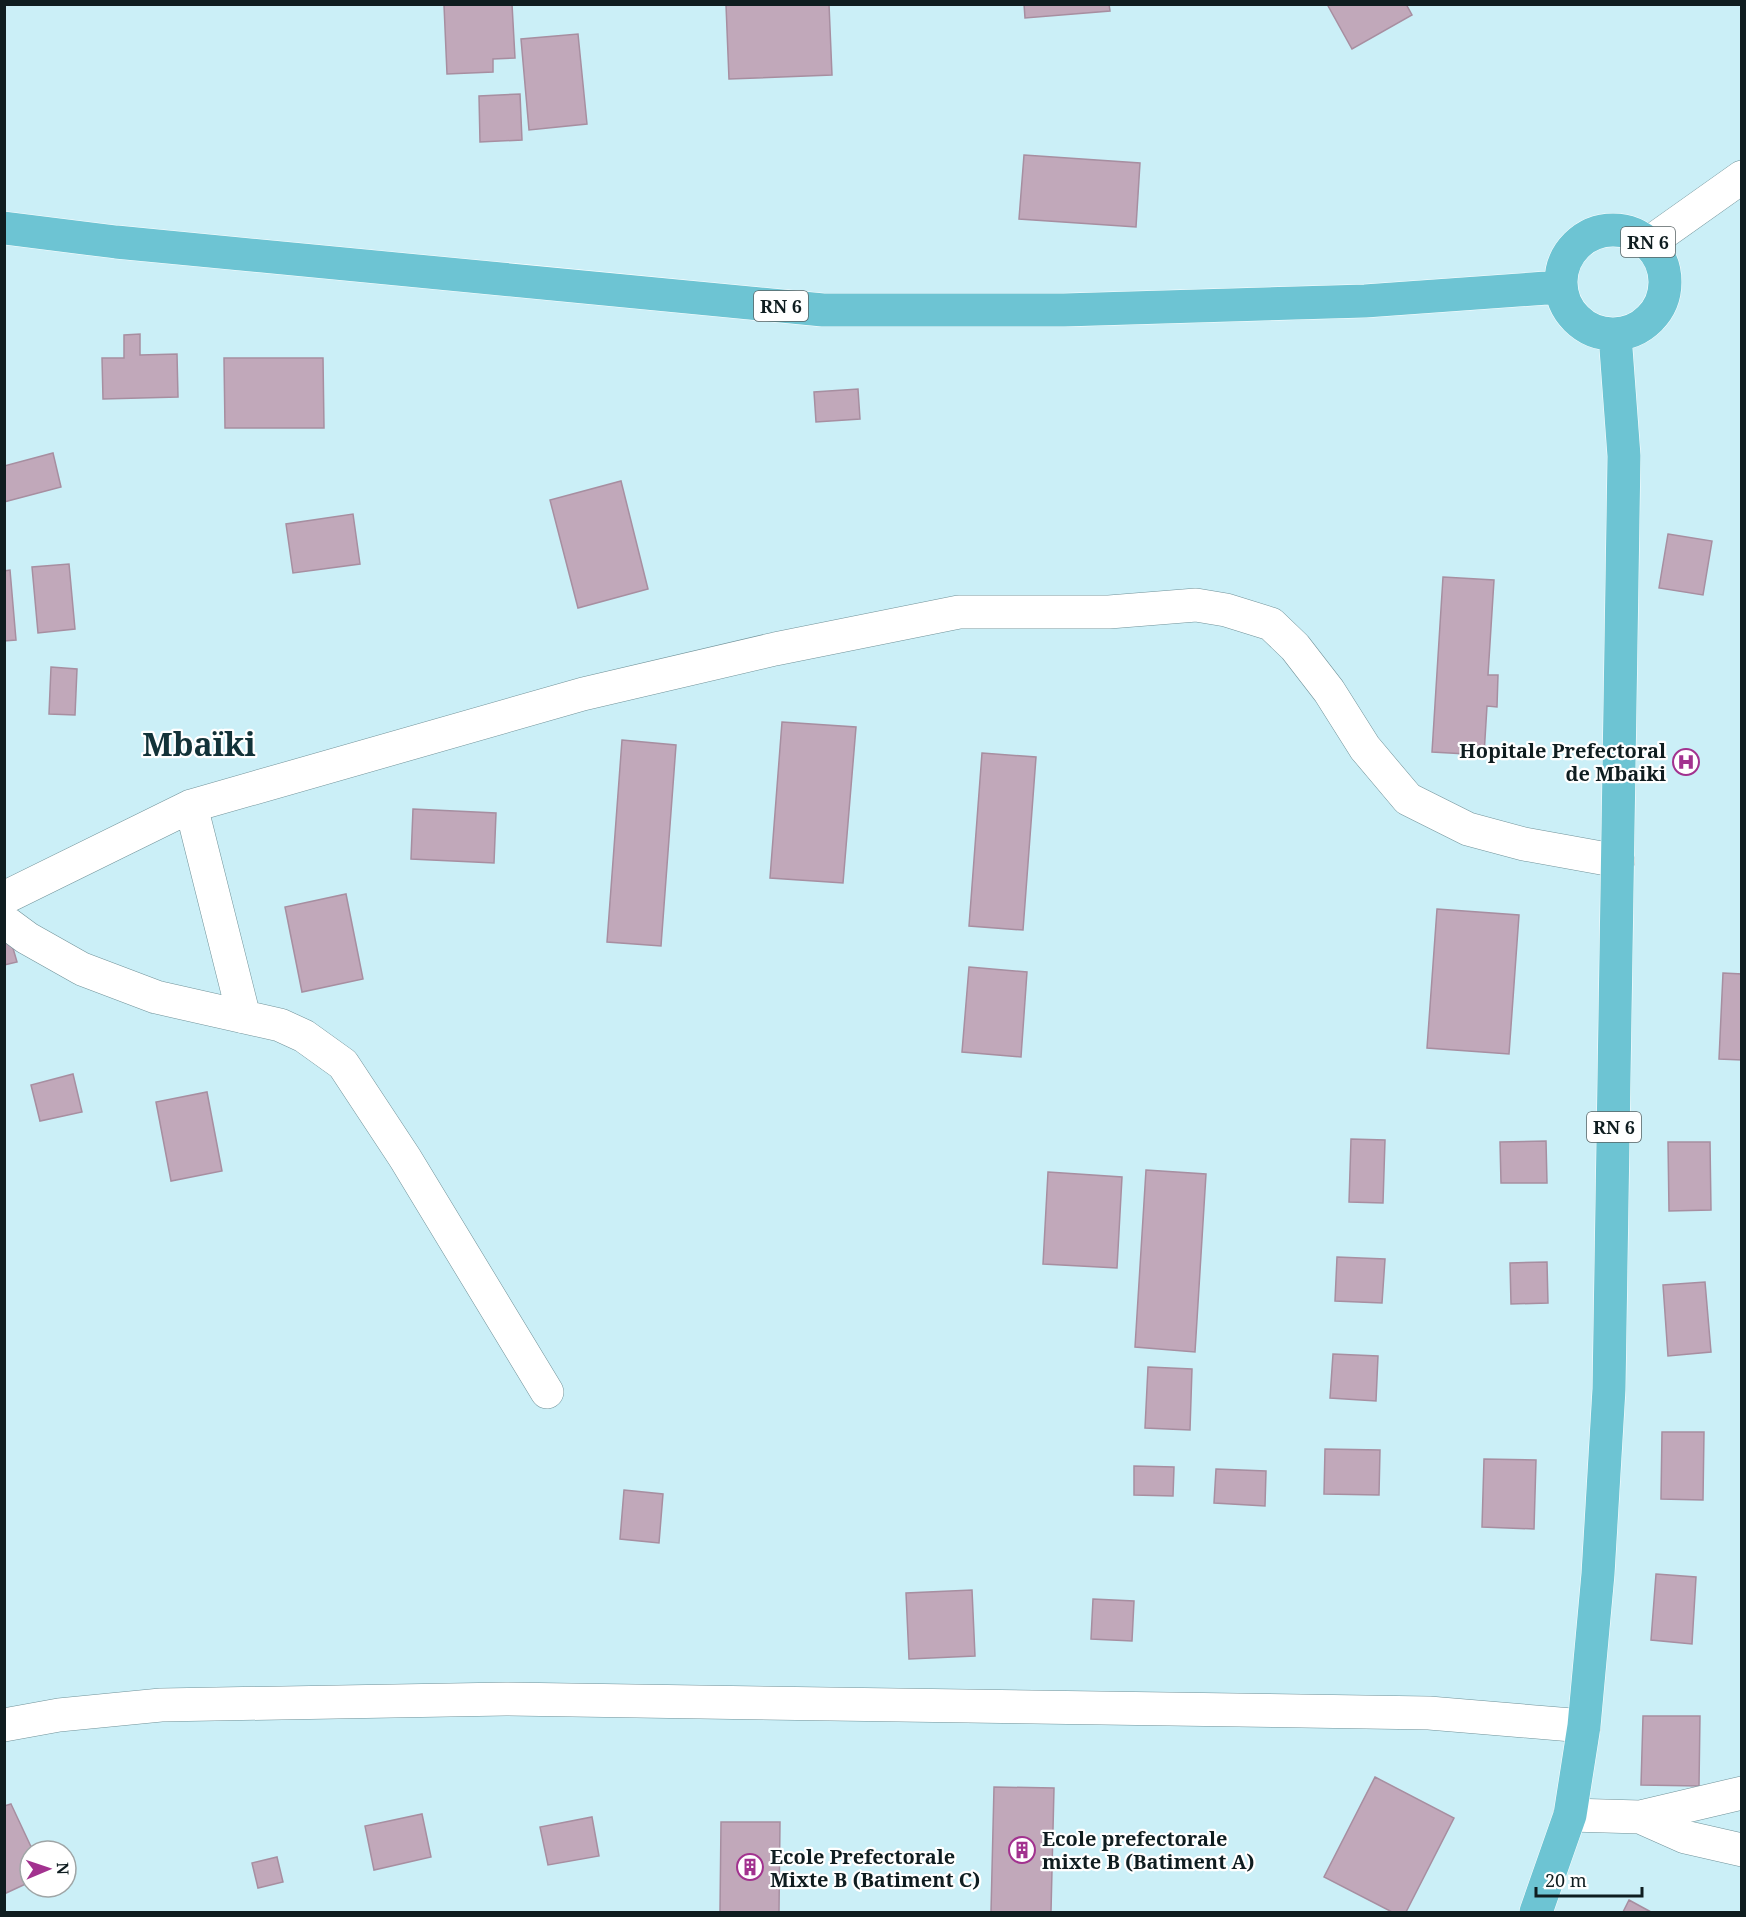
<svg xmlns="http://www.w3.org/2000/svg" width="1746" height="1917" viewBox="0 0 1746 1917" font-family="'Noto Serif',serif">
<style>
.building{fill:#c1a8ba;stroke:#a78ea0;stroke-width:1.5}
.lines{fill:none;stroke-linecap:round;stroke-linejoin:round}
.minor-casing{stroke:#709299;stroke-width:34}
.major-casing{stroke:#fff;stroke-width:34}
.minor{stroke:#fff;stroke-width:33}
.major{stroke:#6dc4d3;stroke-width:33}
.labels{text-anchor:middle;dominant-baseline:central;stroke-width:4.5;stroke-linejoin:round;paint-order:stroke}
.shield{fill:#fff;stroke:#576163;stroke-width:1.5}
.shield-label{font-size:18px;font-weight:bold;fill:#0f1d20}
.poi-label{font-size:20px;font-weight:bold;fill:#0f1d20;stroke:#fff;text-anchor:start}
.town-label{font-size:32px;font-weight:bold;fill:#123238;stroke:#fff}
</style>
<rect width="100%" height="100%" fill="#cbeff7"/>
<path class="building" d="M512,4L515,58L493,59V72L447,74L444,5Z
M829,4L832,75L729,79L726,5Z
M1024,4H1109L1110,11L1025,18Z
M1327,4H1406L1412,15L1352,49Z
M578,34L587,124L529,130L521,39Z
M520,94L522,140L480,142L479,96Z
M1024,155L1140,163L1136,227L1019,219Z
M140,334V355L177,354L178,397L103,399L102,358H124V335Z
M224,358H323L324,428H225Z
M858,389L860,419L816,422L814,392Z
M53,453L61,487L4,502V466Z
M621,481L648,589L578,608L550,500Z
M353,514L360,564L293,573L286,524Z
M1668,534L1712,541L1703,595L1659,588Z
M69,564L75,629L38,633L32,567Z
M10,570L16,640L4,641V571Z
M1443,577L1494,580L1488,675H1498L1497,707L1487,706L1484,755L1432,752Z
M51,667L77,669L75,715L49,714Z
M782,722L856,727L843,883L770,878Z
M622,740L676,745L661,946L607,942Z
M982,753L1036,757L1023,930L969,926Z
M413,809L496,813L494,863L411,859Z
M346,894L363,979L302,992L285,907Z
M1437,909L1519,915L1509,1054L1427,1048Z
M8,931L17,962L4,965V932Z
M969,967L1027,972L1021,1057L962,1052Z
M1723,973L1742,974V1060L1719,1059Z
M73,1074L82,1112L40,1121L31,1085Z
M207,1092L222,1171L171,1181L156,1102Z
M1351,1139L1385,1140L1383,1203L1349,1202Z
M1546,1141L1547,1183H1501L1500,1142Z
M1668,1142H1710L1711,1210L1669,1211Z
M1146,1170L1206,1174L1195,1352L1135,1347Z
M1048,1172L1122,1177L1117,1268L1043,1264Z
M1337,1257L1385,1259L1382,1303L1335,1301Z
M1547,1262L1548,1303L1511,1304L1510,1263Z
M1705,1282L1711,1352L1668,1356L1663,1285Z
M1333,1354L1378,1356L1376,1401L1330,1398Z
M1148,1367L1192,1369L1190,1430L1145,1428Z
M1662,1432H1704L1703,1500L1661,1499Z
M1325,1449L1380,1450L1379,1495L1324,1494Z
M1484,1459L1536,1460L1534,1529L1482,1527Z
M1134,1466L1174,1467L1173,1496L1134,1495Z
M1216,1469L1266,1471L1265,1506L1214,1503Z
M624,1490L663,1494L659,1543L620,1539Z
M1656,1574L1696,1577L1692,1644L1651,1640Z
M972,1590L975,1656L909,1659L906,1593Z
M1093,1599L1134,1601L1132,1641L1091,1639Z
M1643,1716H1700L1699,1786L1641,1785Z
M1375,1777L1454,1818L1406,1912H1392L1324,1877Z
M994,1787L1054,1788L1051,1912H991Z
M11,1804L33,1851H30V1882L4,1894V1806Z
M422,1814L431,1857L374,1870L365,1826Z
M592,1817L599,1856L548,1865L540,1827Z
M721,1822H780L779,1912H720Z
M277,1857L283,1882L258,1888L252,1863Z
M1629,1900L1651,1912H1623Z"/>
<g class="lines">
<defs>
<path id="minor" d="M1649,243L1742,177
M191,806L244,1017
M4,898L191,806L583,694L775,649L959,612H1109L1196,605L1226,610L1271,624L1295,647L1329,691L1365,748L1408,799L1468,829L1524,844L1618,861
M4,921L27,938L82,969L156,997L280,1025L304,1036L343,1064L405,1158L547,1392
M4,1725L59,1715L161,1705L506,1699L1429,1713L1584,1726
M1570,1815L1640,1817L1742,1793
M1640,1817L1685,1837L1742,1850"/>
<path id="major" d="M4,228L116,242L823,310H1064L1365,301L1561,287
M1561 282a52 52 0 1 1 104 0a52 52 0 1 1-104 0Z
M1536,1912L1570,1815L1584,1726L1598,1574L1609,1389L1624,456L1615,335"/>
</defs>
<use href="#minor" class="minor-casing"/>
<use href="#major" class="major-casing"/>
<use href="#minor" class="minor"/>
<use href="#major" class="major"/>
</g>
<defs>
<symbol id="hospital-ring" viewBox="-11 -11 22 22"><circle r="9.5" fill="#fff" stroke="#a2328f" stroke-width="1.5"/><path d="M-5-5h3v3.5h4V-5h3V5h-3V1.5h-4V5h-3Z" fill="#a2328f"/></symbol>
<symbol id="building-ring" viewBox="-11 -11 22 22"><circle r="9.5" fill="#fff" stroke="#a2328f" stroke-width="1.5"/><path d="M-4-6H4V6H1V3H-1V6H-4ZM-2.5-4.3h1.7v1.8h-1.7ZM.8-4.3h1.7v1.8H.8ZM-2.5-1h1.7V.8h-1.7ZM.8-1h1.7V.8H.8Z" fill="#a2328f"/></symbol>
</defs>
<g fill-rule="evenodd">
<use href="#hospital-ring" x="1671" y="747" width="30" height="30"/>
<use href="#building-ring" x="1007" y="1835" width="30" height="30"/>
<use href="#building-ring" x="735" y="1852" width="30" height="30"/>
</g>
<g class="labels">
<g class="shield">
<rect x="1621" y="227" width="54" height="30" rx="4.5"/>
<rect x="754" y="291" width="54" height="30" rx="4.5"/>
<rect x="1587" y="1112" width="54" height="30" rx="4.5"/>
</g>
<g class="shield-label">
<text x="1648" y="242">RN 6</text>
<text x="781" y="306">RN 6</text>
<text x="1614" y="1127">RN 6</text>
</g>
<g class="poi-label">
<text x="1666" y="750" text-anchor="end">Hopitale Prefectoral<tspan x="1666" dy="23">de Mbaiki</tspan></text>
<text x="1042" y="1838">Ecole prefectorale<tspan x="1042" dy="23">mixte B (Batiment A)</tspan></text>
<text x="770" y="1856">Ecole Prefectorale<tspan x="770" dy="23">Mixte B (Batiment C)</tspan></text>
</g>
<g class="town-label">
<text x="199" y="743">Mbaïki</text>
</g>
</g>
<rect width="1746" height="1917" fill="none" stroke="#0f1d20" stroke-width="12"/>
<g transform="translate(48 1869) rotate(88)"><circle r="28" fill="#ffffff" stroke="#9fa5a6" stroke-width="1.5"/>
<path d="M0-4.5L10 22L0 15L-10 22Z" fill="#a2328f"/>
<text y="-9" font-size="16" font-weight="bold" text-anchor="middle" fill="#0f1d20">N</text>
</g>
<path d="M1536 1887v9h106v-9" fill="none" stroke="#0f1d20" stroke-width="3"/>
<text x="1545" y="1887" font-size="18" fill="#0f1d20" stroke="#ffffff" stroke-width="4.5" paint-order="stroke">20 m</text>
</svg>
